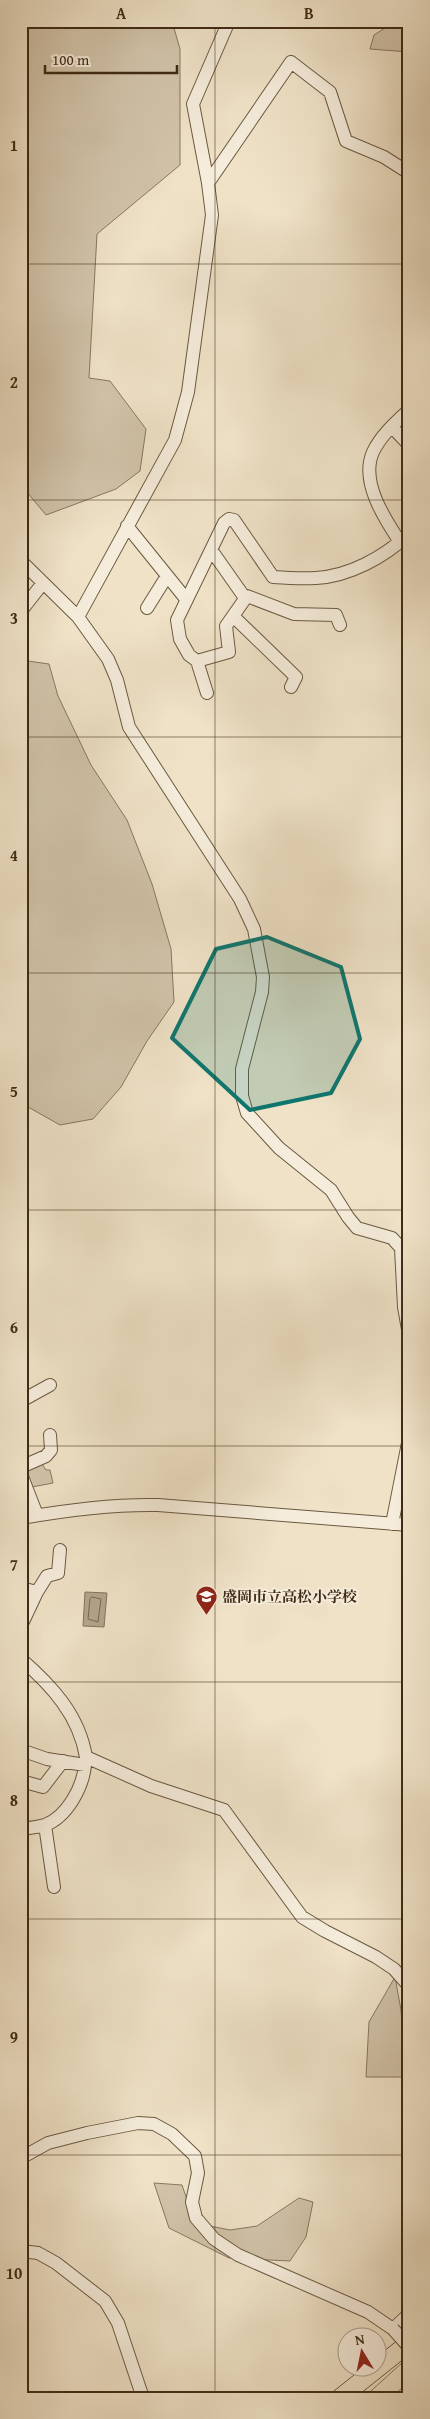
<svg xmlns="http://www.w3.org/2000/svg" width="430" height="2419" viewBox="0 0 430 2419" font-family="'Gentium Book Plus','Noto Serif JP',serif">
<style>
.green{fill:#d1c3a9;stroke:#88775e}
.water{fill:#b3a48a;stroke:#85745b}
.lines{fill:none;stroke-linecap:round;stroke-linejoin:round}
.shore{stroke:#79684f;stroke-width:1}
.minor-casing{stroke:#6b5941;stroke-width:14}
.highway-casing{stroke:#3f2b14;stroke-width:19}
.minor{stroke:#f5ecdb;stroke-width:12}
.highway{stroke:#efe2c7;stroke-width:18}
.minor-bridge-casing{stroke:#6b5941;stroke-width:14;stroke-linecap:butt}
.minor-bridge{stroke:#f5ecdb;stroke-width:12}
.marked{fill:#0f766e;fill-opacity:0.2;stroke:#0f766e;stroke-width:4;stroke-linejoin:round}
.grid{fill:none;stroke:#3f2b14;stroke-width:1;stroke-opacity:0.55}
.labels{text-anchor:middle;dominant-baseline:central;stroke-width:4;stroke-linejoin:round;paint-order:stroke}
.poi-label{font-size:15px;font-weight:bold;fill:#3f2b14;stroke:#f5ecdb;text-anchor:start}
.neatline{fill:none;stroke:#3f2b14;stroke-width:2}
.grid-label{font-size:16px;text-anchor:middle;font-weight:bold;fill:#3f2b14}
</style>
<rect width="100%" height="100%" fill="#efe2c7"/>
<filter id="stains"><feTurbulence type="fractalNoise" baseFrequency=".004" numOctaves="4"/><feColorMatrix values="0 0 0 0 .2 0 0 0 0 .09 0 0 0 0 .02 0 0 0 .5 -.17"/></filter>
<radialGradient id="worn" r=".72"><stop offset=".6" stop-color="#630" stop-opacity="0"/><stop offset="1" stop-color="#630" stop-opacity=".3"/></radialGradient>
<path class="green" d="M21,21H172L180,49V165L97,234L89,378L110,381L146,429L140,471L116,489L46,515L21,485Z
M396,21H409V52L370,49L374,35Z
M21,660L49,664L58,696L91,765L127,820L152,884L171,949L174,1002L147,1041L121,1087L93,1119L60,1125L21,1103Z
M42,1464L46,1470H50L53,1483L32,1487L25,1471Z
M395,1977L401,2010L406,2077H366L369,2022Z
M154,2183L182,2185L195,2223L230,2230L257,2226L299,2198L313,2202L306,2237L290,2261L229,2258L169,2228Z"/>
<path class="water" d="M85,1592L107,1593L104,1627L83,1626Z"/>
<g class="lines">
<path class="shore" d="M92,1597L101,1599L98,1622L88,1619L90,1599Z"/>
<defs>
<path id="minor" d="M208,183L193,104L229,21
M392,427L409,445
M127,526L186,599
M400,542C384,518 360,481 373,452C381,435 396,422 409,410
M212,551L245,598
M21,561L78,617L108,659L117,680L129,727L240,899L254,929L263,977L262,992L242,1069V1096L247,1113L279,1148L331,1190L348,1217L357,1228L392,1238L401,1248L404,1307L409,1335
M147,608L167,576
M21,611L43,583
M78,617L175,440L188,392L212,215L208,183L291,62L330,92L346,141L384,157L406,171
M234,617L296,677L291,687
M197,661L229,652L226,626L247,596L294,614L336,615L340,625
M207,693L197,661L189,655L180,639L177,620L224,523L229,519L234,520L273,577C287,578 302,579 316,578C350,576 384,557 409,534
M21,1401L50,1385
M21,1467L46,1456L51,1450L50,1435
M21,1474L37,1515
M21,1518C67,1510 111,1504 158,1505L409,1525
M392,1524L409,1438
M21,1588L37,1592
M21,1626L37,1592L47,1576L58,1573L60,1550
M21,1659C52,1686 79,1715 86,1757L151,1786L224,1810L302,1917L325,1931L376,1957L394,1969L409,1986
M21,1750L47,1759L85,1765C83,1787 67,1817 45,1825C38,1827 29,1828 21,1829
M21,1781L43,1787L63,1761
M45,1825L54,1887
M21,2158L48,2143L87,2133L138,2123L154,2124L172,2134L195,2156L198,2173L192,2202L196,2218L214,2239L238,2255L368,2312L393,2329L409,2314
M21,2251L38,2253L56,2263L105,2301L118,2323L143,2398"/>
<path id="highway" d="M340,2398L409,2343
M377,2398L409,2369"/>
</defs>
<use href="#minor" class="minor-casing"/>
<use href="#highway" class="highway-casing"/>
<use href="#minor" class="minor"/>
<use href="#highway" class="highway"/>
<defs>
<path id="minor-bridge" d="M393,2329L409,2347"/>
</defs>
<use href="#minor-bridge" class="minor-bridge-casing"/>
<use href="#minor-bridge" class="minor-bridge"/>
</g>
<path class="marked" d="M267,937L341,967L360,1039L331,1093L250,1110L172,1038L216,949Z"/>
<path class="grid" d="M215,21V2398M21,264H409M21,500H409M21,737H409M21,973H409M21,1210H409M21,1446H409M21,1682H409M21,1919H409M21,2155H409"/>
<defs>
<symbol id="school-pin" viewBox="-11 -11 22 30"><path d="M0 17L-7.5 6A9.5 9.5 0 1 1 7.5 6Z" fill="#8f2418" stroke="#f5ecdb"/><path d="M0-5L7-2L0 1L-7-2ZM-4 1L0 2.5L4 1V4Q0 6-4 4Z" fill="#fff"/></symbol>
</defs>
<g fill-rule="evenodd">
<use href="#school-pin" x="194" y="1584" width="25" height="34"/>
</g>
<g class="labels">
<g class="poi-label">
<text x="222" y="1596">盛岡市立高松小学校</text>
</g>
</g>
<rect width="430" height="2419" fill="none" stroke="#efe2c7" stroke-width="55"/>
<g transform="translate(362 2352) rotate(350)"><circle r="24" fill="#f5ecdb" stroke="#ac9f8b"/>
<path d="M0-4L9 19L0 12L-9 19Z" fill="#8f2418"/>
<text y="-8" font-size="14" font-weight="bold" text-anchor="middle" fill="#3f2b14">N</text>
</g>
<path d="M45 65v8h132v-8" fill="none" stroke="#3f2b14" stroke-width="2.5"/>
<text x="52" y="65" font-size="15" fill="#3f2b14" stroke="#f5ecdb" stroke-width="4" paint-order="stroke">100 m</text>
<rect x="28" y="28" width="374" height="2364" class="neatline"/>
<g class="grid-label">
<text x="121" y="19">A</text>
<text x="309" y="19">B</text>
<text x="14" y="151">1</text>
<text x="14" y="388">2</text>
<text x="14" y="624">3</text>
<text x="14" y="861">4</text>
<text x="14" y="1097">5</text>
<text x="14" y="1333">6</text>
<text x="14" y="1570">7</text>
<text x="14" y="1806">8</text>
<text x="14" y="2043">9</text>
<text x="14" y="2279">10</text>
</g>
<rect width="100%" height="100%" filter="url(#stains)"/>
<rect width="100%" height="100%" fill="url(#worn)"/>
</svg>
